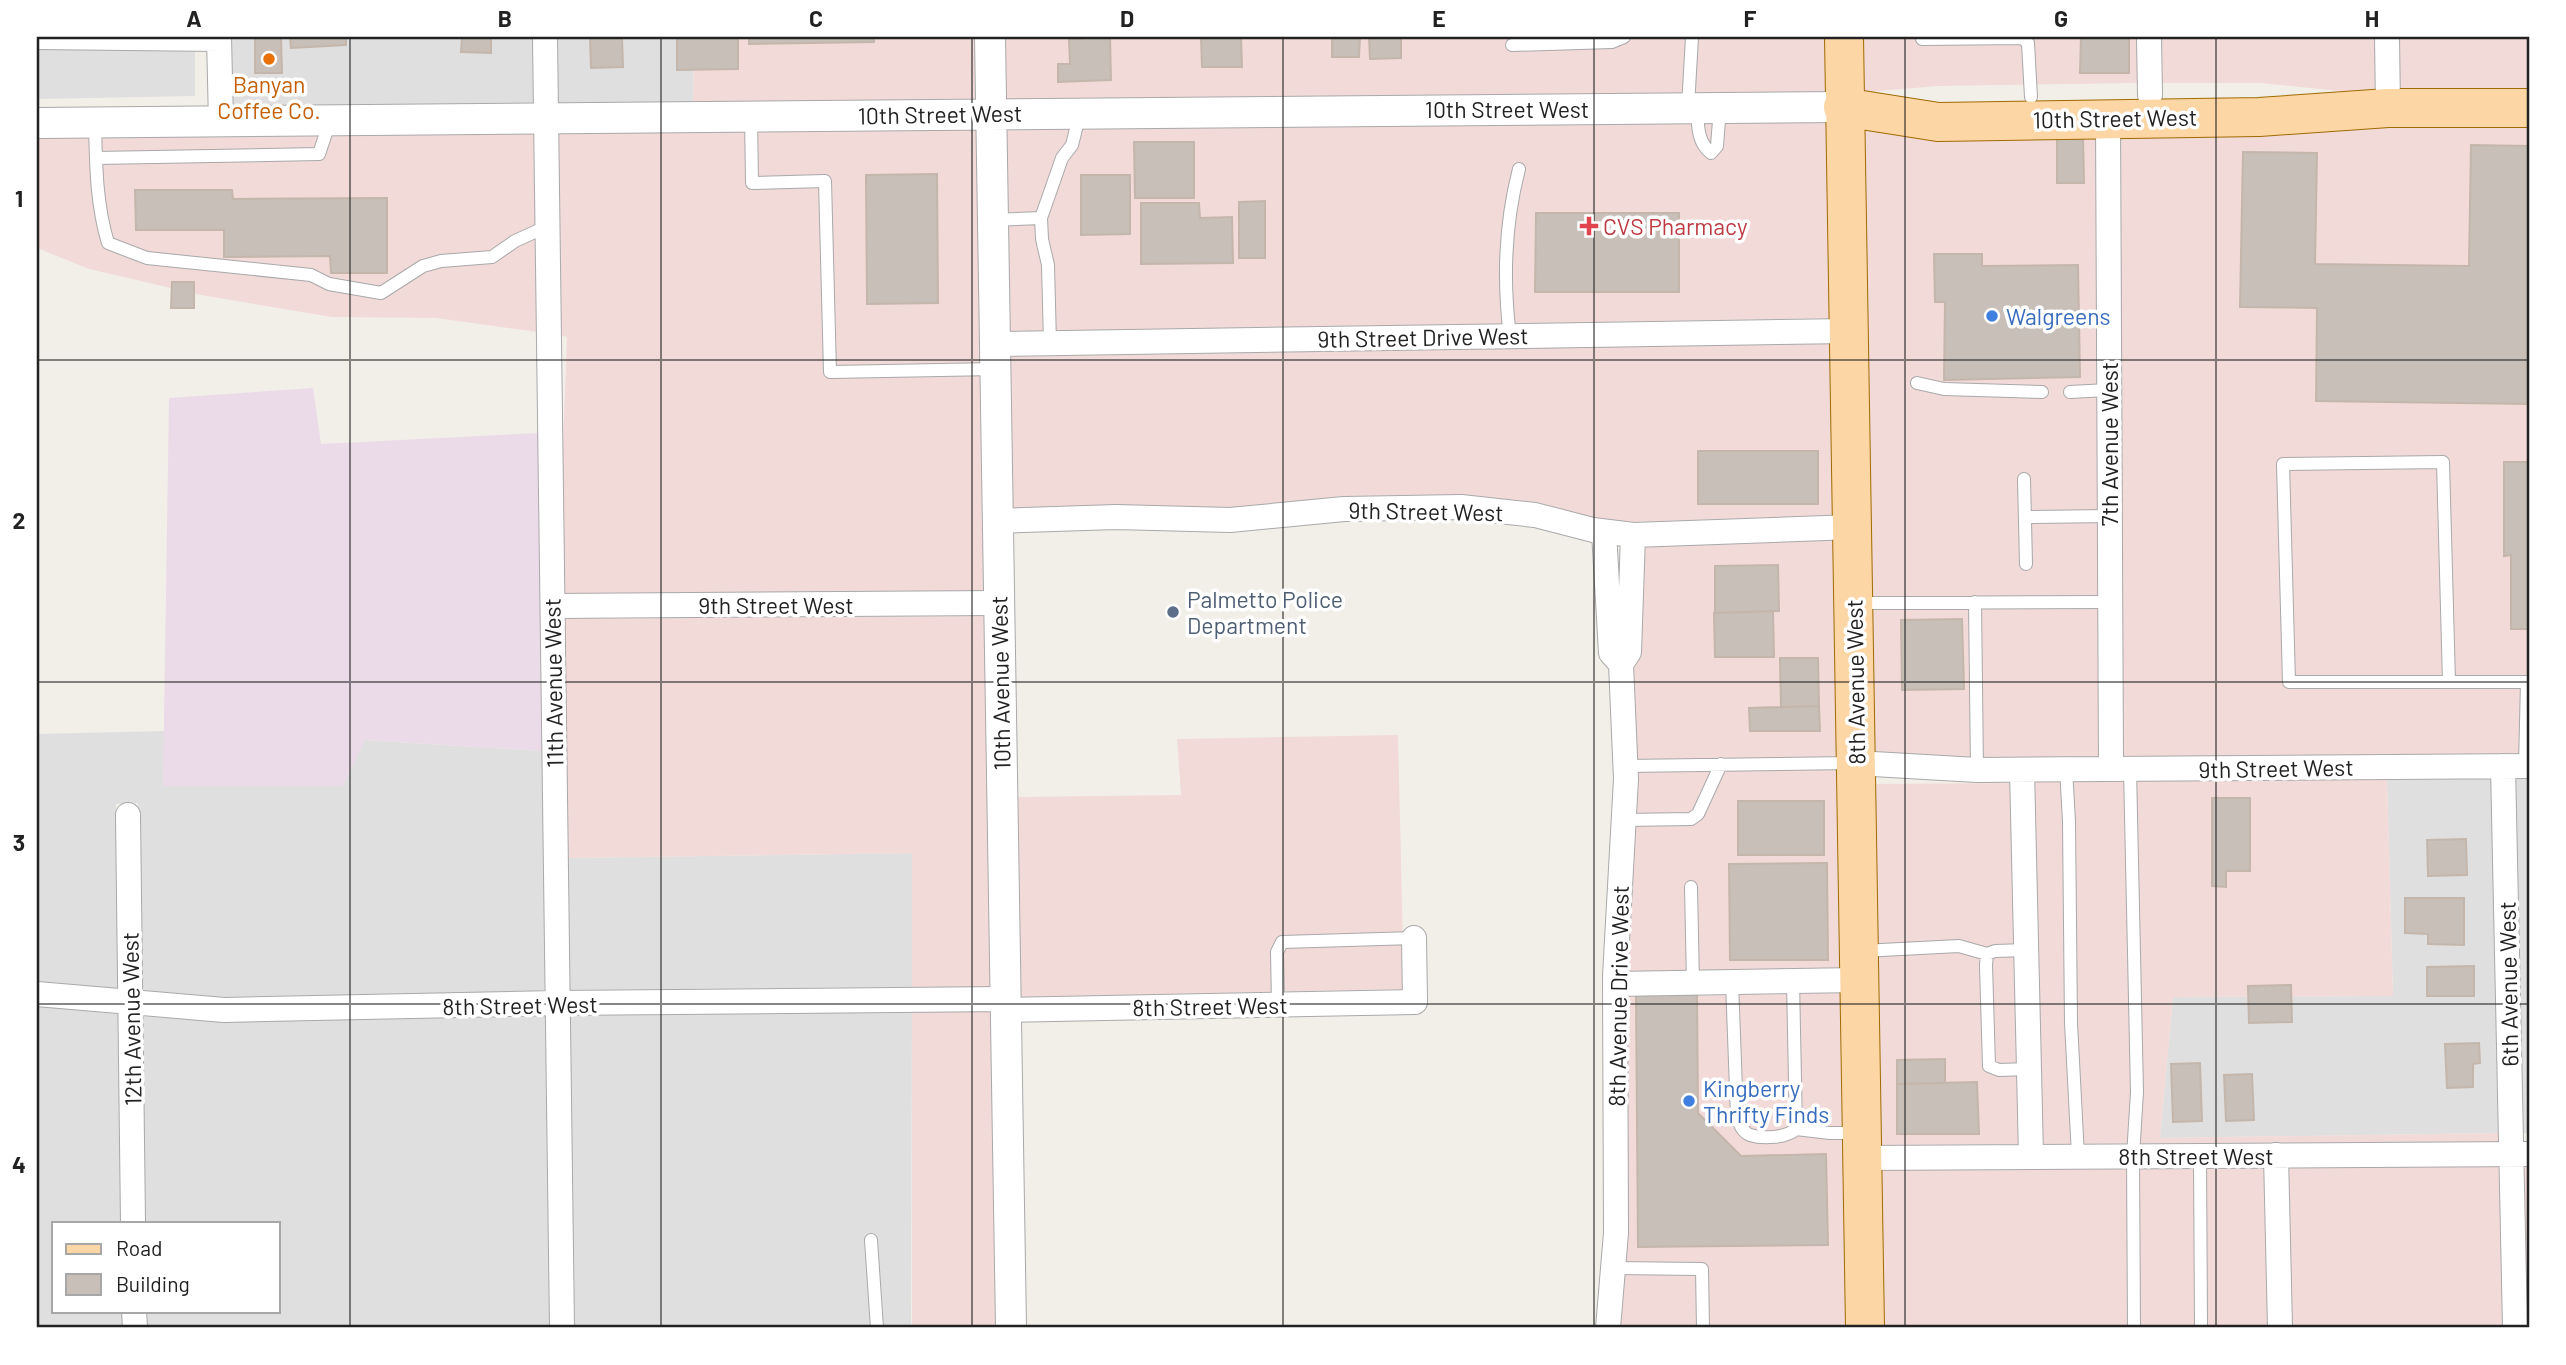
<svg xmlns="http://www.w3.org/2000/svg" width="2566" height="1365" viewBox="0 0 2566 1365" font-family="Barlow,sans-serif">
<style>
.residential{fill:#e0dfdf}
.commercial{fill:#f2dad9}
.industrial{fill:#ebdbe8}
.building{fill:#c7bfb8;stroke:#c4b6ab;stroke-width:2}
.lines{fill:none;stroke-linecap:round;stroke-linejoin:round}
.service-casing{stroke:#a9a9a9;stroke-width:14}
.minor-casing{stroke:#a9a9a9;stroke-width:26}
.tertiary-casing{stroke:#a9a9a9;stroke-width:32}
.primary-casing{stroke:#a06b00;stroke-width:40}
.service{stroke:#fff;stroke-width:12}
.minor{stroke:#fff;stroke-width:24}
.tertiary{stroke:#fff;stroke-width:30}
.primary{stroke:#fcd6a4;stroke-width:38}
.grid{fill:none;stroke:#222;stroke-width:2;stroke-opacity:0.55}
.food-dot{fill:#e8710a;stroke:#fff;stroke-width:2.5}
.health-dot{fill:#e0444e;stroke:#fff;stroke-width:2.5}
.shop-dot{fill:#3f7fe0;stroke:#fff;stroke-width:2.5}
.service-dot{fill:#5c6f8a;stroke:#fff;stroke-width:2.5}
.labels{text-anchor:middle;dominant-baseline:central;stroke-width:7;stroke-linejoin:round;paint-order:stroke}
.food-label{font-size:23px;fill:#c56008;stroke:#fff}
.street-label{font-size:23px;fill:#222;stroke:#fff}
.health-label{font-size:23px;fill:#be3a42;stroke:#fff;text-anchor:start}
.shop-label{font-size:23px;fill:#366cbe;stroke:#fff;text-anchor:start}
.service-label{font-size:23px;fill:#4e5e75;stroke:#fff;text-anchor:start}
.neatline{fill:none;stroke:#222;stroke-width:2.5}
.grid-label{font-size:23px;text-anchor:middle;font-weight:bold;fill:#222}
</style>
<rect width="100%" height="100%" fill="#f2efe9"/>
<path class="residential" d="M37,37H195V96L37,99Z
M230,37H534L535,106L232,109Z
M556,37H694L693,105L557,106Z
M164,731V786H342L364,740L543,751L545,991L224,997L141,991L138,803L116,804L119,989L37,981V734Z
M2493,778L2500,1133L2160,1138L2173,997L2393,996L2387,779Z
M2515,778H2529V1133H2522Z
M912,853V987L568,990L567,858Z
M37,1006L119,1014L122,1223H54V1311H123V1328H37Z
M912,1012L911,1328H573L568,1015Z
M141,1016L224,1022L546,1016L551,1328H146L145,1311H278V1223H144Z"/>
<path class="commercial" d="M694,37H978L979,102L693,105Z
M1000,37H1832V94L1001,101Z
M1855,37H2138V83L1938,86L1855,93Z
M2160,37H2376L2377,95L2261,83H2161Z
M2398,37H2529V95L2399,96Z
M1832,119L1838,318L1007,332L1001,126Z
M2529,120V753L2122,757L2119,130Z
M1855,121L2096,131L2100,757L1868,759Z
M979,127L987,591L564,594L562,473L567,337L560,335L557,131Z
M535,131L538,332L436,318L332,317L201,295L89,269L37,248V136Z
M1839,343L1842,515L1633,522L1595,518L1536,502L1460,495L1344,496L1230,508L1116,505L1008,508L1007,357Z
M1842,540L1847,968L1626,972L1633,670L1641,653L1644,547Z
M988,616L993,987H912V853L567,858L564,619Z
M1398,735L1404,989L1016,997L1008,797L1181,795L1177,739Z
M2387,779L2393,996L2173,997L2160,1138L2500,1133V1142L2042,1144L2034,782Z
M2011,783L2020,1144L1873,1145L1868,784Z
M1848,993L1853,1328H1619L1627,997Z
M912,1012H994L1000,1328H912Z
M2523,1166H2529V1328H2526Z
M2287,1167H2500L2504,1328H2292Z
M2265,1168L2269,1328H1876L1874,1170Z"/>
<path class="industrial" d="M313,388L321,444L539,433L543,751L365,740L343,786H163L169,398Z"/>
<path class="building" d="M255,37H281L282,73H255Z
M290,37H346V45L291,48Z
M462,37H491V53L461,52Z
M590,37H622L623,67L591,68Z
M677,37H738V69L677,70Z
M749,37H874V42L749,44Z
M1082,37H1110L1111,80L1058,82V64H1070L1069,39H1082Z
M1201,37H1241L1242,67H1202Z
M1332,37H1360L1359,57H1332Z
M1369,37H1401V58L1370,59Z
M2081,37H2129V73H2080Z
M2083,138L2084,183H2057V139Z
M1134,142H1194V198H1135Z
M2471,145L2529,146V404L2316,401L2317,308L2240,307L2243,152L2317,153L2315,264L2469,266Z
M937,174L938,303L867,304L866,175Z
M1081,175H1130V234L1081,235Z
M135,190H232L233,199L387,198V273H331L330,256L224,257V230H136Z
M1265,201V258H1239V202Z
M1141,203H1199L1200,218L1232,217L1233,263L1141,264Z
M1536,213H1679V292H1535Z
M1934,254H1982V266L2078,265L2080,377L1944,380L1945,302H1935Z
M172,282H194V308H171Z
M1698,451H1818V504H1698Z
M2504,462H2529V629H2511V555L2504,556Z
M1778,565L1779,611L1715,613V566Z
M1773,611L1774,657H1715L1714,613Z
M1962,619L1964,689L1902,690L1901,620Z
M1780,658H1818L1819,706L1781,707Z
M1819,706L1820,731H1750L1749,708Z
M2212,798H2250V871H2226V887L2212,886Z
M1738,801H1824V855H1738Z
M2466,839L2467,875L2428,876L2427,840Z
M1827,863L1828,960H1730L1729,864Z
M2405,898H2464V945L2428,944V934L2405,933Z
M2474,966V996H2427V967Z
M2291,985L2292,1022L2249,1023L2248,986Z
M1697,994L1698,1113L1741,1156L1826,1154L1828,1245L1638,1247L1636,995Z
M2479,1043L2480,1063L2473,1064V1087L2447,1088L2445,1044Z
M1945,1059V1083L1897,1084V1060Z
M2200,1063L2202,1121L2173,1122L2171,1064Z
M2252,1074L2254,1120L2226,1121L2224,1075Z
M1977,1082L1979,1134H1897V1084Z"/>
<g class="lines">
<defs>
<path id="service" d="M1922,39L2022,38L2028,43L2031,97
M1512,45L1612,42L1624,37
M1688,107L1692,37
M1697,108C1698,125 1697,142 1711,153L1717,146L1720,108
M751,117L752,183L825,181L830,372L995,369
M95,123C96,164 96,203 108,243L147,258L311,275L329,284L381,293L423,266L441,261L492,257L515,241L548,226
M96,158L319,154L330,121
M1041,218L1042,239L1048,265L1050,343
M993,220L1041,218L1062,158L1072,145L1080,113
M1510,336C1503,281 1505,223 1519,169
M1917,383L1944,389L2042,392
M2070,392L2108,390
M2024,479L2026,564
M2025,517L2109,516
M1975,602L1977,770
M1858,603L2110,602
M2449,682L2443,462L2283,464L2289,682H2527L2525,766
M1625,766L1852,763
M2066,769L2069,821L2071,1023L2078,1156
M2130,769L2137,1092L2133,1156L2134,1328
M1624,820L1691,819L1698,814L1721,764
M1691,887L1693,983
M2026,950L1995,951L1987,954L1986,965L1989,1066L1999,1070L2029,1069
M1862,951L1959,946L1987,954
M1732,982L1737,1116C1739,1123 1742,1132 1750,1135C1763,1139 1786,1138 1796,1129L1793,981
M1278,1004L1277,952L1282,942L1414,938
M1796,1129L1830,1133H1859
M2200,1155L2201,1328
M871,1240L877,1328
M1613,1268L1702,1269L1703,1328"/>
<path id="minor" d="M37,37L219,39
M219,37L221,122
M545,37L562,1328
M2149,37L2150,95
M2387,37L2388,108
M2108,118L2111,769
M996,344L1850,331
M997,521L1116,517L1230,520L1344,509L1461,507L1535,515L1593,530L1633,535L1853,527
M1604,532L1611,653L1621,664
M553,606L999,603
M1856,763L1977,770L2529,766
M2503,766L2515,1328
M2022,770L2031,1156
M128,815L133,1223
M1615,984L1859,980
M37,994L224,1010L557,1003L1005,999
M1005,1010L1415,1002L1414,938
M2276,1155L2280,1328
M1862,1158L2529,1154
M134,1311L135,1328
M1608,1328L1616,1233L1615,976L1626,779L1621,664L1629,652L1633,535"/>
<path id="tertiary" d="M990,37L1011,1328
M37,123L1843,107"/>
<path id="primary" d="M1844,37L1865,1328
M1843,107L1938,122L2259,117L2388,108H2529"/>
</defs>
<use href="#service" class="service-casing"/>
<use href="#minor" class="minor-casing"/>
<use href="#tertiary" class="tertiary-casing"/>
<use href="#primary" class="primary-casing"/>
<use href="#service" class="service"/>
<use href="#minor" class="minor"/>
<use href="#tertiary" class="tertiary"/>
<use href="#primary" class="primary"/>
</g>
<path class="grid" d="M350,37V1328M661,37V1328M972,37V1328M1283,37V1328M1594,37V1328M1905,37V1328M2216,37V1328M37,360H2529M37,682H2529M37,1004H2529"/>
<circle class="food-dot" cx="269" cy="59" r="7"/>
<path class="health-dot" d="M1585.5 215.5h7v7h7v7h-7v7h-7v-7h-7v-7h7z"/>
<g class="shop-dot">
<circle cx="1992" cy="316" r="7"/>
<circle cx="1689" cy="1101" r="7"/>
</g>
<circle class="service-dot" cx="1173" cy="612" r="7"/>
<g class="labels">
<g class="food-label">
<text x="269" y="84">Banyan<tspan x="269" dy="26">Coffee Co.</tspan></text>
</g>
<g class="street-label">
<text x="1507" y="109">10th Street West</text>
<text transform="translate(940 114) rotate(-1)">10th Street West</text>
<text transform="translate(2115 118) rotate(-1)">10th Street West</text>
<text transform="translate(1423 337) rotate(-1)">9th Street Drive West</text>
<text transform="translate(2109 444) rotate(-90)">7th Avenue West</text>
<text transform="translate(1426 511) rotate(1)">9th Street West</text>
<text x="776" y="605">9th Street West</text>
<text transform="translate(1855 682) rotate(-91)">8th Avenue West</text>
<text transform="translate(553 683) rotate(-91)">11th Avenue West</text>
<text transform="translate(1000 683) rotate(-91)">10th Avenue West</text>
<text transform="translate(2276 768) rotate(-1)">9th Street West</text>
<text transform="translate(2508 984) rotate(-91)">6th Avenue West</text>
<text transform="translate(1618 996) rotate(-89)">8th Avenue Drive West</text>
<text transform="translate(520 1005) rotate(-1)">8th Street West</text>
<text transform="translate(1210 1006) rotate(-1)">8th Street West</text>
<text transform="translate(131 1019) rotate(-91)">12th Avenue West</text>
<text x="2196" y="1156">8th Street West</text>
</g>
<g class="health-label">
<text x="1603" y="226">CVS Pharmacy</text>
</g>
<g class="shop-label">
<text x="2006" y="316">Walgreens</text>
<text x="1703" y="1088">Kingberry<tspan x="1703" dy="26">Thrifty Finds</tspan></text>
</g>
<g class="service-label">
<text x="1187" y="599">Palmetto Police<tspan x="1187" dy="26">Department</tspan></text>
</g>
</g>
<rect width="2566" height="1365" fill="none" stroke="#ffffff" stroke-width="77"/>
<rect x="52" y="1222" width="228" height="91" fill="#ffffff" stroke="#a7a7a7" stroke-width="2"/>
<rect x="66" y="1244" width="35" height="10" fill="#fcd6a4" stroke="#a7a7a7" stroke-width="2"/>
<text x="116" y="1256" font-size="21" fill="#222222">Road</text>
<rect x="66" y="1274" width="35" height="21" fill="#c7bfb8" stroke="#a7a7a7" stroke-width="2"/>
<text x="116" y="1292" font-size="21" fill="#222222">Building</text>
<rect x="38" y="38" width="2490" height="1288" class="neatline"/>
<g class="grid-label">
<text x="194" y="27">A</text>
<text x="505" y="27">B</text>
<text x="816" y="27">C</text>
<text x="1127" y="27">D</text>
<text x="1439" y="27">E</text>
<text x="1750" y="27">F</text>
<text x="2061" y="27">G</text>
<text x="2372" y="27">H</text>
<text x="19" y="207">1</text>
<text x="19" y="529">2</text>
<text x="19" y="851">3</text>
<text x="19" y="1173">4</text>
</g>
</svg>
